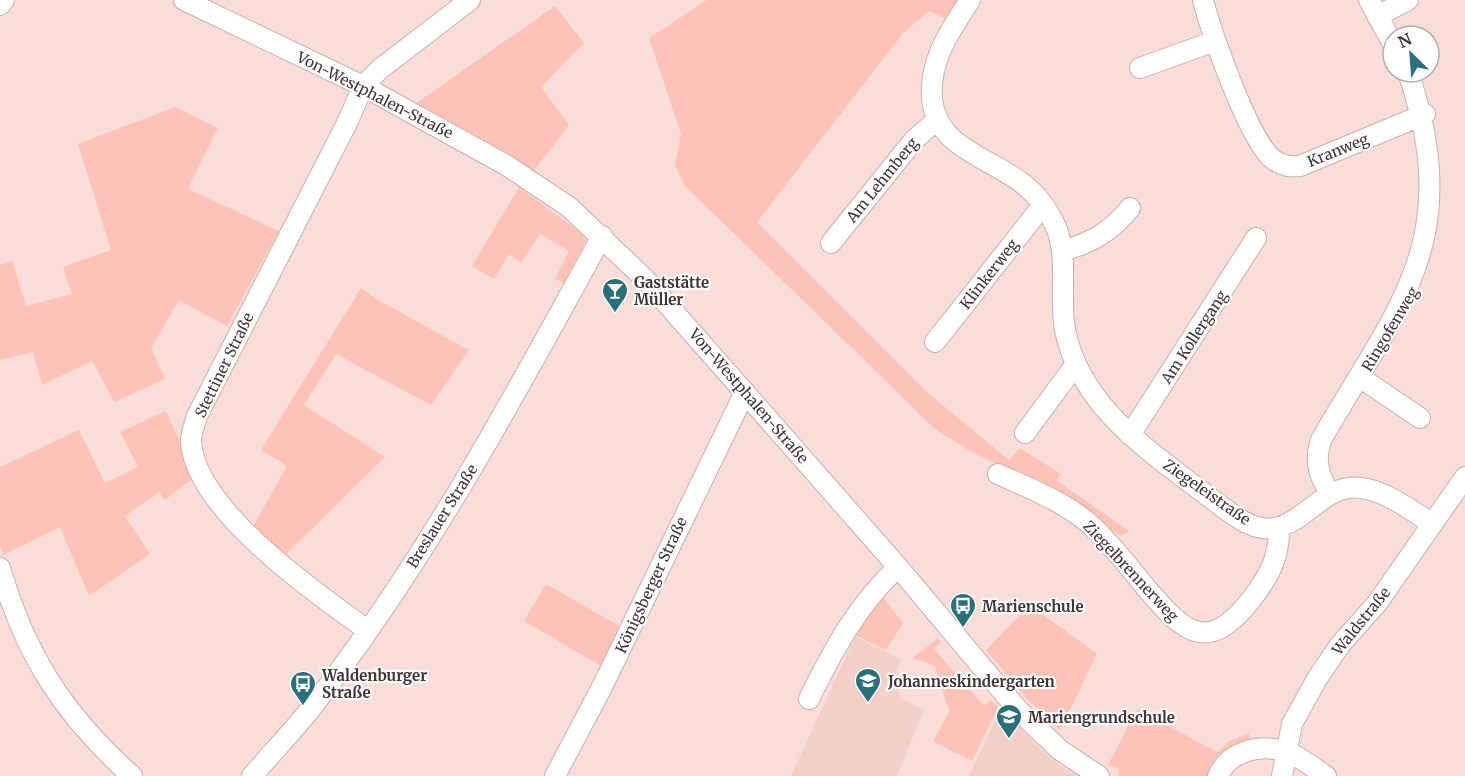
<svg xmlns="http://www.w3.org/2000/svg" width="1465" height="776" viewBox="0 0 1465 776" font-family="Merriweather,serif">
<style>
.built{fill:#f2cfc9}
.green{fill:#fec2b7}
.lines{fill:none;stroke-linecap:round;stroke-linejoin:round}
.street-casing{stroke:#c9b0ab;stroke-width:22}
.street{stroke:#fff;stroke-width:20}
.labels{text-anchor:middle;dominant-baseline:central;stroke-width:4.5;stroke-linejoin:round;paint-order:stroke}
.street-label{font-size:15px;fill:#3f3533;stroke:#fff}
.poi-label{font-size:15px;font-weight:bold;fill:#3f3533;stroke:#fff;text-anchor:start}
</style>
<rect width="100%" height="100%" fill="#f8ddd8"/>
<path class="built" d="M855,637L901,659L896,671L900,698L924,710L897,776H791Z
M1003,704L1019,727L1045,753L1062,767L1080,776H969Z"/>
<path class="green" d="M707,0H958L946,19L929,11L904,32L757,222L928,393L1009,460L1020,448L1061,474L1056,480L1129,531L1121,536L1039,485L970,451L935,429L684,185L675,166L681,134L649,38Z
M555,6L584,43L541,87L569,125L532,173L415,104Z
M175,107L218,128L188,189L279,231L227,326L179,300L151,348L165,379L114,402L92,361L42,385L33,352L0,360V265L12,261L26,306L72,294L63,267L111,250L78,144Z
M519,187L581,233L586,241L564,283L555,279L569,251L540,234L521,263L509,254L494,279L472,266Z
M361,288L378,300L469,350L431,405L336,354L304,405L385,457L282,558L251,530L287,466L261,450Z
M166,411L196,476L165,500L159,492L125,516L150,554L89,596L60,527L3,555L0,546V467L79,430L105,483L138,467L120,432Z
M546,584L621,627L601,666L524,621Z
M883,597L903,623L886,650L855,635Z
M1030,605L1097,654L1060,730L1028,700L986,650Z
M938,638L941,642L934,649L984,706L991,700L998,708L972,761L933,741L949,712L935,666L913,658Z
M1137,709L1217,752L1229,741L1249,734L1250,740L1225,750L1206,776H1119L1118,768L1108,765Z"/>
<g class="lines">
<defs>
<path id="street" d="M184,0L363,86L506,165L569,207L645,279L898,567L1019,711L1060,750L1099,776
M970,0C950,31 929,60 932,99C937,150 994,158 1027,187C1039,197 1049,212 1056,227C1069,259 1059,297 1065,330C1079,399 1135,441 1188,481C1206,494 1223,509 1243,521C1295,551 1315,481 1361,488C1387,491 1411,511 1433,524
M1203,0C1211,31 1250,144 1274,160C1283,166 1290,167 1300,166L1425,114
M1369,0L1393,44
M0,5L4,0
M1377,16L1408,0
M1140,68L1215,41
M831,243L914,140L937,120
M1062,251C1091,243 1111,232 1130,208
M935,342L1043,205
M1361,378L1420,418
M1025,433L1076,364
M1130,435L1256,238
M998,474C1031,489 1066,502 1093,527C1113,546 1130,568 1147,589C1184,632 1207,655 1250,601C1268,578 1280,558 1279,527
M1330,494C1319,476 1314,461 1321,440C1399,304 1465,241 1408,72
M0,568C26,656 63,714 132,776
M367,630C315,592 197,511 191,443C190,435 195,424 197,416L348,121L363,86L380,69L470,0
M809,699C833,650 858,604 898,567
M252,776C271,754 291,733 309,711C424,564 513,399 602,236
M555,776L603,685L745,392
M1218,776C1229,751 1259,744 1284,751C1298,755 1314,768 1326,776
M1282,776L1292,724L1318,677L1340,645L1378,602L1465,477"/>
</defs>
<use href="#street" class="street-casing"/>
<use href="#street" class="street"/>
</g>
<defs>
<symbol id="bar-pin" viewBox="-11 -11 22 30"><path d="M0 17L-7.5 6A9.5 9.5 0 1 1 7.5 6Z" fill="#28707b" stroke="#fff"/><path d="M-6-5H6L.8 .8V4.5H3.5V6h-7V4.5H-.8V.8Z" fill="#fff"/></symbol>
<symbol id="bus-pin" viewBox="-11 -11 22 30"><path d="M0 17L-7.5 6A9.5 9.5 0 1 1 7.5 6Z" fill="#28707b" stroke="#fff"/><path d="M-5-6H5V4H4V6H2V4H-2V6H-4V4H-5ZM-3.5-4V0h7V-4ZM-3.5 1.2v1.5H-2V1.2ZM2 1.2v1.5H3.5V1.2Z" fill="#fff"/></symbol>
<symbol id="school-pin" viewBox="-11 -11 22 30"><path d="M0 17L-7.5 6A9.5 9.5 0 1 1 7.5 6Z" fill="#28707b" stroke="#fff"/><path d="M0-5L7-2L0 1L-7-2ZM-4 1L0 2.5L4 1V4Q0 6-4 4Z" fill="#fff"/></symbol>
</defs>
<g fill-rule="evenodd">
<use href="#bar-pin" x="600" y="276" width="30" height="40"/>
<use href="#bus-pin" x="948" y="591" width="30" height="40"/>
<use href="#school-pin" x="853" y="666" width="30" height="40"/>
<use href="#bus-pin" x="288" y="669" width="30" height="40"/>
<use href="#school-pin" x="994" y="702" width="30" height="40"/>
</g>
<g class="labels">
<g class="street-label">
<text transform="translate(375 95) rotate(27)">Von-Westphalen-Straße</text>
<text transform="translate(1338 150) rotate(-22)">Kranweg</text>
<text transform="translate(882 180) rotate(-51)">Am Lehmberg</text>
<text transform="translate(989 274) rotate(-52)">Klinkerweg</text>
<text transform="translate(1390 329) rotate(-59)">Ringofenweg</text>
<text transform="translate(1194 337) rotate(-57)">Am Kollergang</text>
<text transform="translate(224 365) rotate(-64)">Stettiner Straße</text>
<text transform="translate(749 396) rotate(49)">Von-Westphalen-Straße</text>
<text transform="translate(1207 492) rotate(35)">Ziegeleistraße</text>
<text transform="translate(442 516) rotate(-58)">Breslauer Straße</text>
<text transform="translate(1131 571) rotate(47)">Ziegelbrennerweg</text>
<text transform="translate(651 585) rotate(-65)">Königsberger Straße</text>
<text transform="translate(1361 621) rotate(-51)">Waldstraße</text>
</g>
<g class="poi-label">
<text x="634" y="282">Gaststätte<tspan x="634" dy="17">Müller</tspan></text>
<text x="982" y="606">Marienschule</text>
<text x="322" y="675">Waldenburger<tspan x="322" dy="17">Straße</tspan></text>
<text x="888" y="681">Johanneskindergarten</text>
<text x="1028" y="717">Mariengrundschule</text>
</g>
</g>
<g transform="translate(1411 54) rotate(335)"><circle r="28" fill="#ffffff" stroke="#b2aead" stroke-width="1.5"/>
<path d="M0-4.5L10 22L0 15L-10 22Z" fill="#28707b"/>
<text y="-9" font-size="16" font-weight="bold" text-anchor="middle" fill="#3f3533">N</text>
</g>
</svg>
